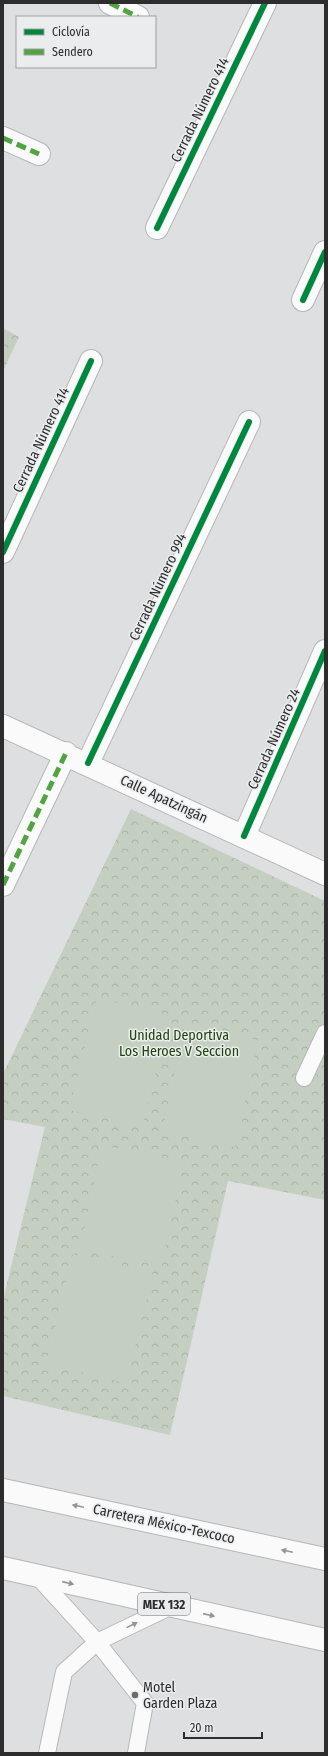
<svg xmlns="http://www.w3.org/2000/svg" width="328" height="1756" viewBox="0 0 328 1756" font-family="'Fira Sans Condensed',sans-serif">
<style>
.forest{fill:url(#forest-crowns)}
.pitch{fill:#c4cfc1}
.lines{fill:none;stroke-linecap:round;stroke-linejoin:round}
.lane-casing{stroke:#b5b6b7;stroke-width:18}
.street-casing{stroke:#b5b6b7;stroke-width:24}
.highway-casing{stroke:#b5b6b7;stroke-width:24}
.lane{stroke:#fafafa;stroke-width:16}
.street{stroke:#fafafa;stroke-width:22}
.highway{stroke:#fafafa;stroke-width:22}
.quiet{stroke:#52a443;stroke-width:5;stroke-dasharray:10 5;stroke-linecap:butt}
.cycleway-casing{stroke:#eaecee;stroke-width:8}
.cycleway{stroke:#00873e;stroke-width:6}
.oneway{fill:#949494}
.poi-dot{fill:#6b6b6c;stroke:#eaecee;stroke-width:1.5}
.labels{text-anchor:middle;dominant-baseline:central;stroke-width:3;stroke-linejoin:round;paint-order:stroke}
.shield{fill:#eaecee;stroke:#666668;stroke-width:1}
.shield-label{font-size:13px;font-weight:bold;fill:#2d2d2e}
.street-label{font-size:14px;fill:#2d2d2e;stroke:#eaecee}
.park-label{font-size:14px;fill:#1d4409;stroke:#eaecee}
.poi-label{font-size:14px;fill:#2d2d2e;stroke:#eaecee;text-anchor:start}
</style>
<defs>
<pattern id="forest-crowns" width="20" height="18" patternUnits="userSpaceOnUse"><rect width="20" height="18" fill="#c4cfc1"/><path d="M2 6a3 3 0 1 1 6 0M12 15a3 3 0 1 1 6 0" fill="none" stroke="#a9b2a6"/></pattern>
</defs>
<rect width="100%" height="100%" fill="#dedfe0"/>
<path class="forest" d="M3,328L19,337L3,371Z
M131,809L325,901V1200L228,1181L170,1435L3,1396V1300L45,1127L3,1119V1074Z"/>
<path class="pitch" d="M97,998L170,1015L142,1127L69,1110Z
M185,1024L258,1040L235,1147L162,1132Z
M102,1145L184,1162L161,1266L80,1249Z
M73,1254L153,1274L126,1383L46,1364Z"/>
<g class="lines">
<defs>
<path id="lane" d="M304,1078L325,1033
M37,1576L97,1642L145,1703L136,1753
M47,1753L64,1672L97,1642L172,1606"/>
<path id="street" d="M110,3L138,17
M3,138L39,154
M157,228L265,3
M303,300L325,252
M3,552L91,361
M3,726L325,874
M88,763L249,422
M244,836L325,651
M3,885L66,753"/>
<path id="highway" d="M3,1490L325,1559
M3,1568L325,1640"/>
</defs>
<use href="#lane" class="lane-casing"/>
<use href="#street" class="street-casing"/>
<use href="#highway" class="highway-casing"/>
<use href="#lane" class="lane"/>
<use href="#street" class="street"/>
<use href="#highway" class="highway"/>
<path class="quiet" d="M110,3L138,17
M3,138L39,154
M3,885L66,753"/>
<defs>
<path id="cycleway" d="M157,228L265,3
M303,300L325,252
M3,552L91,361
M88,763L249,422
M244,836L325,651"/>
</defs>
<use href="#cycleway" class="cycleway-casing"/>
<use href="#cycleway" class="cycleway"/>
</g>
<defs><path id="oneway-solid" d="M-6-.8H1V-3.2L6.5 0L1 3.2V.8H-6Z"/></defs>
<g class="oneway">
<use href="#oneway-solid" transform="translate(78 1506) rotate(-168)"/>
<use href="#oneway-solid" transform="translate(287 1551) rotate(-168)"/>
<use href="#oneway-solid" transform="translate(68 1583) rotate(13)"/>
<use href="#oneway-solid" transform="translate(209 1615) rotate(13)"/>
<use href="#oneway-solid" transform="translate(132 1625) rotate(-26)"/>
</g>
<circle class="poi-dot" cx="135" cy="1695" r="4"/>
<g class="labels">
<rect class="shield" x="138" y="1593" width="52" height="22" rx="3"/>
<g class="shield-label">
<text x="164" y="1604">MEX 132</text>
</g>
<g class="street-label">
<text transform="translate(200 110) rotate(-64)">Cerrada Número 414</text>
<text transform="translate(41 440) rotate(-65)">Cerrada Número 414</text>
<text transform="translate(158 587) rotate(-65)">Cerrada Número 994</text>
<text transform="translate(274 739) rotate(-66)">Cerrada Número 24</text>
<text transform="translate(164 799) rotate(25)">Calle Apatzingán</text>
<text transform="translate(164 1524) rotate(12)">Carretera México-Texcoco</text>
</g>
<g class="park-label">
<text x="179" y="1035">Unidad Deportiva<tspan x="179" dy="16">Los Heroes V Seccion</tspan></text>
</g>
<g class="poi-label">
<text x="143" y="1687">Motel<tspan x="143" dy="16">Garden Plaza</tspan></text>
</g>
</g>
<rect width="328" height="1756" fill="none" stroke="#2d2d2e" stroke-width="8"/>
<rect x="16" y="16" width="140" height="52" fill="#eaecee" stroke="#9ea0a1"/>
<rect x="24" y="29" width="20" height="6" fill="#00873e" stroke="#9ea0a1"/>
<text x="52" y="36" font-size="12" fill="#2d2d2e">Ciclovía</text>
<rect x="24" y="49" width="20" height="6" fill="#52a443" stroke="#9ea0a1"/>
<text x="52" y="56" font-size="12" fill="#2d2d2e">Sendero</text>
<path d="M184 1732v6h78v-6" fill="none" stroke="#2d2d2e" stroke-width="2"/>
<text x="190" y="1732" font-size="12" fill="#2d2d2e" stroke="#eaecee" stroke-width="3" paint-order="stroke">20 m</text>
</svg>
